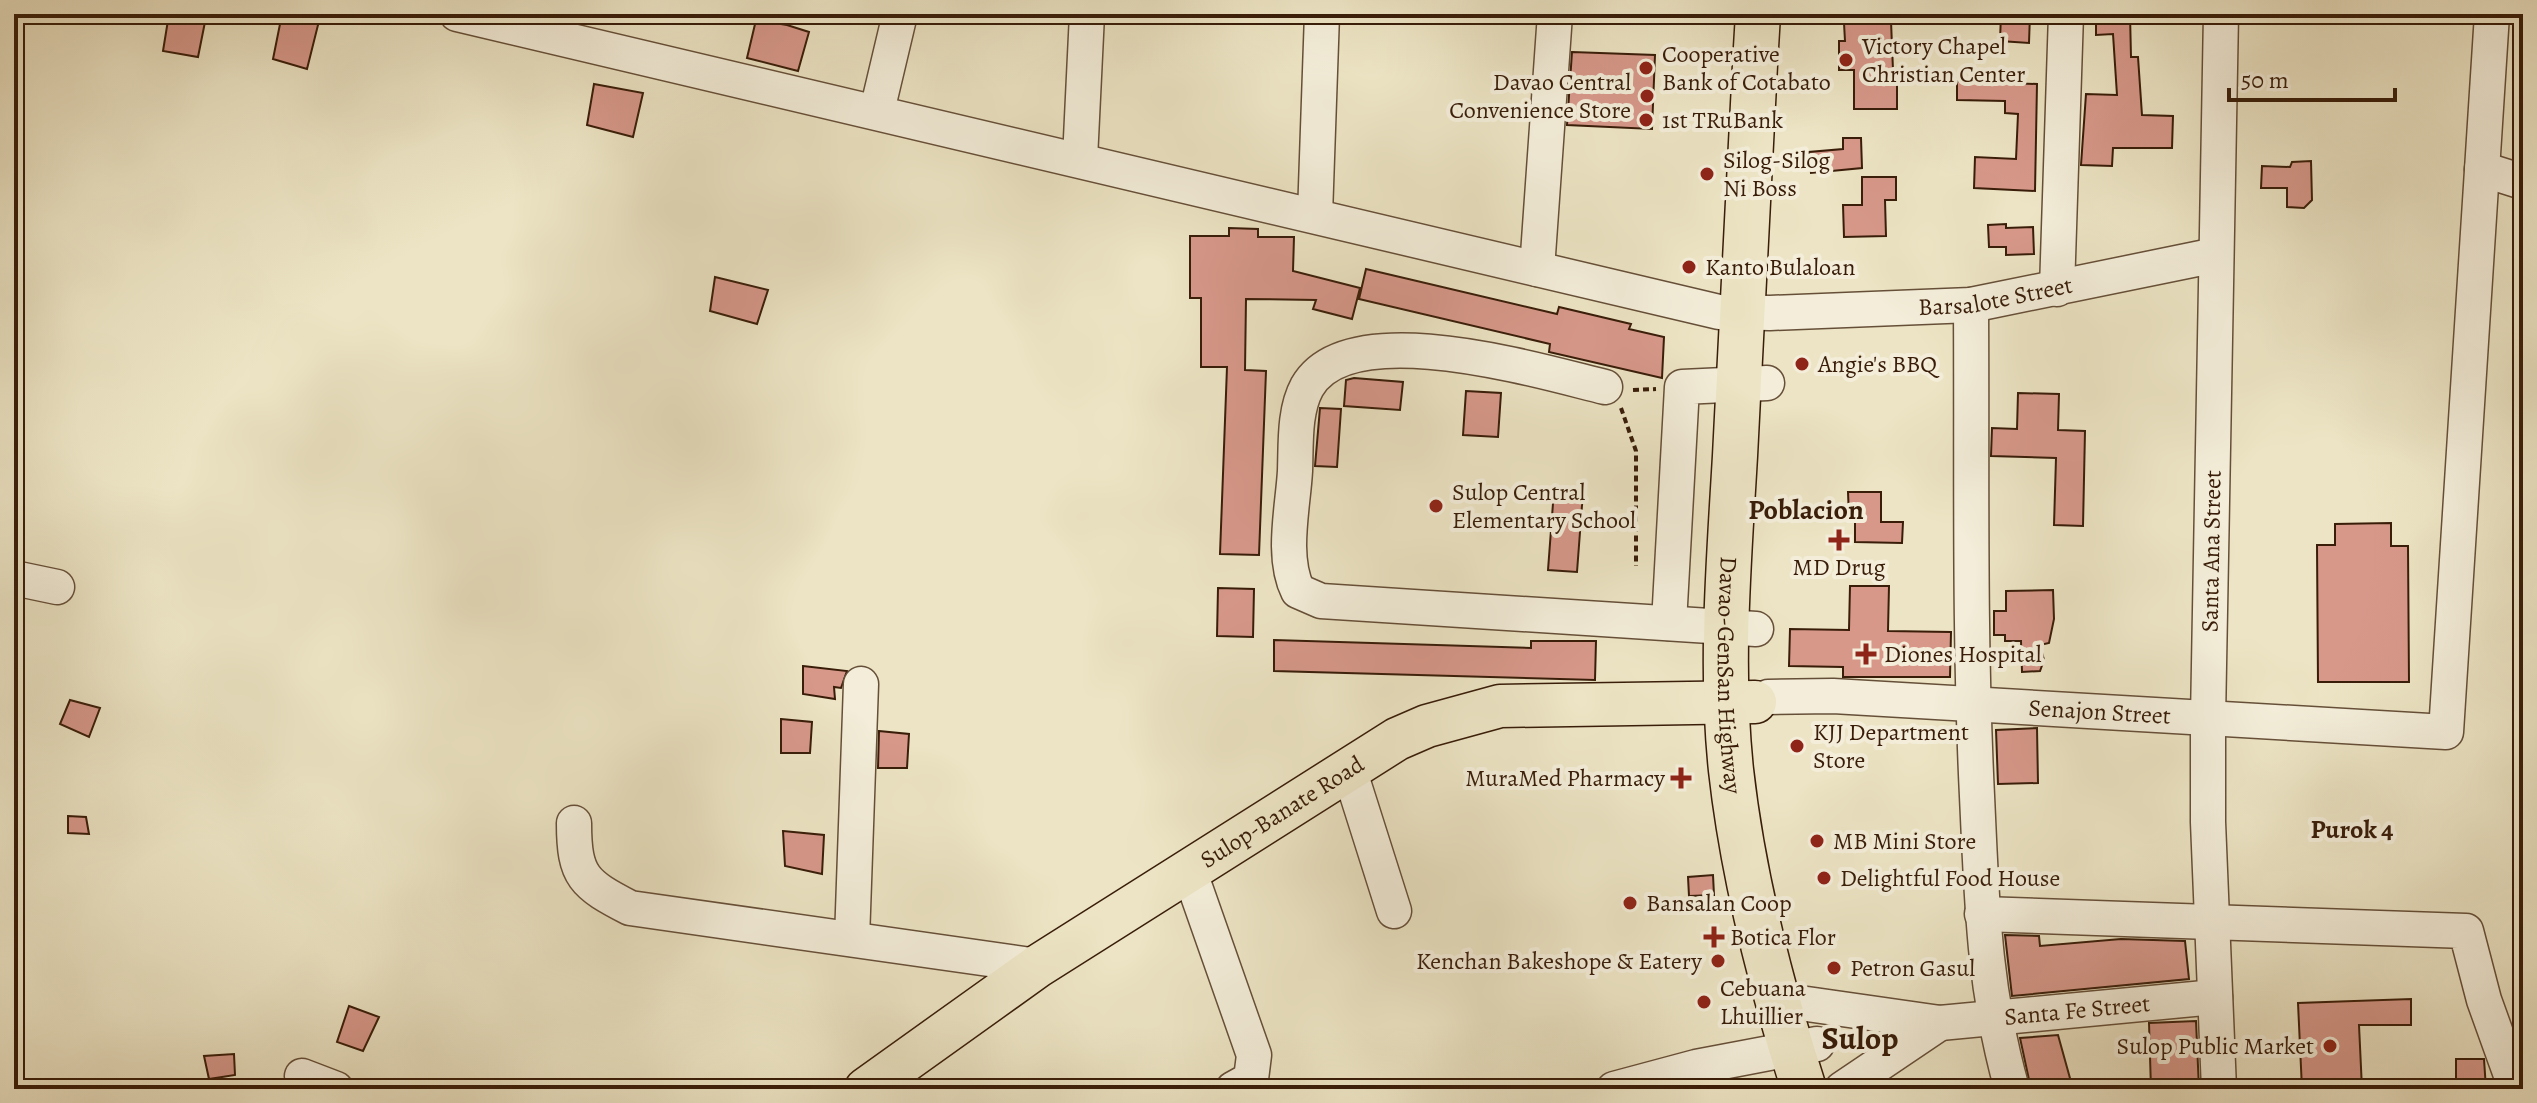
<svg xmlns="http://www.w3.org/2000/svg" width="2537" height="1103" viewBox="0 0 2537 1103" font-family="Alegreya,serif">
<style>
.building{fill:#d7988a;stroke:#391d09;stroke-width:2}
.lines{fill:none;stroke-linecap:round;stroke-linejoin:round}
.minor-casing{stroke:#664f38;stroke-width:37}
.major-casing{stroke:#391d09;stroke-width:45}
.highway-casing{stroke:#391d09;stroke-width:47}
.path{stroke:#391d09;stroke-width:4;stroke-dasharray:6 4;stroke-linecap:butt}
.minor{stroke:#f3edd9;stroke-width:34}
.major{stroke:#ece4c4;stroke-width:42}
.highway{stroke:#ece4c4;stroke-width:44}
.poi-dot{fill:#8f2418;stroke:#f3edd9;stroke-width:3}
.labels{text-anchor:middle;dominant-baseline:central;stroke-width:8;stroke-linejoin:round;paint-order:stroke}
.poi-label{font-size:24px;fill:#391d09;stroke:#f3edd9;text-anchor:start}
.street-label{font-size:24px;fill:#391d09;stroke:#f3edd9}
.neighbourhood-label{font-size:26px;font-weight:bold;fill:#391d09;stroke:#f3edd9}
.quarter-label{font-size:28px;font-weight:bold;fill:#391d09;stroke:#f3edd9}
.district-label{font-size:32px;font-weight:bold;fill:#391d09;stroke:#f3edd9}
</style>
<rect width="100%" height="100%" fill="#ece4c4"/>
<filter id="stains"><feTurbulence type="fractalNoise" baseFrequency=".0025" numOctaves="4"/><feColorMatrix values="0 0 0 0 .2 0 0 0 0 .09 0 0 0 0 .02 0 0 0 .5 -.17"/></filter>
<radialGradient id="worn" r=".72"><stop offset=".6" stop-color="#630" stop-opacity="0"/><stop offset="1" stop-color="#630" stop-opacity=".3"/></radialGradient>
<path class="building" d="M169,14L205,22L198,57L163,51Z
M282,14L320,17L307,69L273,59Z
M2001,14H2030L2029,43L2000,41Z
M2096,14H2130L2131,57H2138L2142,115L2173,116L2172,148H2113L2112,166L2081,165L2086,94L2117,95L2113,34L2096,35Z
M756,20L787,25L809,32L798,71L747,58Z
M1891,21L1893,70H1897V109H1854V70H1839V41H1845L1844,23Z
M1572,52L1655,55L1652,129L1567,125Z
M1957,81L2037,84L2035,191L1974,188L1975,157L2016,159L2018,114L2005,113V101L1957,100Z
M594,84L643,93L633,137L587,125Z
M1843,138H1861L1862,168L1811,173L1809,152L1843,149Z
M2311,161L2312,200L2304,208L2287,207V188H2261L2262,166L2290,167L2292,162Z
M1862,177H1896V200H1885L1886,236L1844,237L1843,205H1862Z
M2006,224V228L2033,227L2034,254L2006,255V247H1989L1988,225Z
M1229,228L1258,229V237H1294L1293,271L1360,288L1352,319L1313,309L1316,300L1246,299L1245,370L1266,371L1259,555L1220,554L1227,367H1201V298H1190V236H1229Z
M1366,269L1557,314L1559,307L1631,324L1629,329L1664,337L1662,378L1549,352L1550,344L1359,299Z
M715,277L768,290L757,324L710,311Z
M1354,378L1403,382L1400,410L1344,406L1346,380Z
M1466,391L1501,393L1498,437L1463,435Z
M2018,393L2059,394L2058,430L2085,431L2083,526L2054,525L2056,458L1991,456L1992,428L2017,429Z
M1320,408L1341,409L1337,467L1315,466Z
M1554,490L1583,492L1577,572L1548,570Z
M1848,492H1881V522H1903L1902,543L1855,542V517H1849Z
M2391,523V546H2408L2409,682H2318L2317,545H2335V524Z
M1850,586H1889L1888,631L1951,632L1950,677H1843V667L1789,666L1790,629L1849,630Z
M1218,588L1254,589L1253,637L1217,636Z
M2053,590L2054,619L2049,643L2040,645L2044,660L2040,671L2022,672L2021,641H2005V635H1994V611H2006V591Z
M1274,640L1531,648V641H1596L1595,680L1274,671Z
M803,666L847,671L841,688L834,687L835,699L803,694Z
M70,700L100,708L89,737L60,724Z
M781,719L812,722L810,753H781Z
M2037,728L2038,783L1998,784L1996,730Z
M879,731L909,734L907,768H878Z
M68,816L86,817L89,834L68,833Z
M783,831L824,835L822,874L785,866Z
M1713,875L1714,895L1689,896L1688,877Z
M2005,935L2039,936L2040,946L2121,939L2185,941L2189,979L2012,996Z
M2411,999V1025H2359L2362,1089H2302L2298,1003Z
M349,1006L379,1017L363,1051L337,1042Z
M2196,1021L2199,1089H2151L2149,1023Z
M2058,1035L2073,1089H2031L2020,1038Z
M234,1054L235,1075L209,1079L204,1056Z
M2456,1059H2484L2486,1089H2456Z"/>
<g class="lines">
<defs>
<g id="minor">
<path id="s1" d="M457,14L1719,312L1770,313L1971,305L2216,255"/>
<path d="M877,111L900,14"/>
<path d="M1080,159L1087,14"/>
<path d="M2482,169L2523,182"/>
<path d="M1315,215L1322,14"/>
<path d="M1537,269L1555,14"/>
<path d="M2057,289L2066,14"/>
<path d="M1971,305C1972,469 1969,632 1977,796C1982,901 1983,986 2012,1089"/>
<path d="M1605,387C1542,372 1349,313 1307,387C1294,411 1296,443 1295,471C1293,507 1281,557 1298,591L1321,601L1756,629"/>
<path d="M14,578L57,587"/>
<path d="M1669,623L1682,387L1767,383"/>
<path id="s2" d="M1755,702L1768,697L1833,696L2446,732L2492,14"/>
<path d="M1349,769L1394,911"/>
<path d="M574,823C574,877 584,884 630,908L1038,966"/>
<path d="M1189,870L1254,1055L1251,1079L1233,1089"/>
<path d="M1982,914L2466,931L2484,1000L2516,1089"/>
<path d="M852,939L861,684"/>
<path id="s3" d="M1807,1004L1940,1023L2215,997"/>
<path d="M302,1076L336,1089"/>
<path d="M1614,1089L1696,1067L1817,1044"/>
<path d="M1842,1089L1940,1023"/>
<path id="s4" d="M2219,1089L2208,822V719L2221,14"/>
</g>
<g id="major">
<path id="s5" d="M866,1089L1038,966L1397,739L1427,726L1500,706L1755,702"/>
</g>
<g id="highway">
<path id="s6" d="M1758,14C1749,161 1742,308 1735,456C1729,560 1720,666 1731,770C1743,878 1771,986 1804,1089"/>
</g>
</defs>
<use href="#minor" class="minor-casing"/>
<use href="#major" class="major-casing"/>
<use href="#highway" class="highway-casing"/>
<path class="path" d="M1633,390L1656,389
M1621,408L1636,451V566"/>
<use href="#minor" class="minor"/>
<use href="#major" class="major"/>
<use href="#highway" class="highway"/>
</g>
<g class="poi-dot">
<circle cx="1846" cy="60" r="8"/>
<circle cx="1646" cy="68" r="8"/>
<circle cx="1647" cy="96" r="8"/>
<circle cx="1646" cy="120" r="8"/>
<circle cx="1707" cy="174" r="8"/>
<circle cx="1689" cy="267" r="8"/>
<circle cx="1802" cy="364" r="8"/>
<circle cx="1436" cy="506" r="8"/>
<path d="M1835 528h8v8h8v8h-8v8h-8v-8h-8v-8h8z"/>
<path d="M1862 642h8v8h8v8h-8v8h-8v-8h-8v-8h8z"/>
<circle cx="1797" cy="746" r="8"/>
<path d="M1677 766h8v8h8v8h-8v8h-8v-8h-8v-8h8z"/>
<circle cx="1817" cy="841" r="8"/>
<circle cx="1824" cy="878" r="8"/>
<circle cx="1630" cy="903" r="8"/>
<path d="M1710 925h8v8h8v8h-8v8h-8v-8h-8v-8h8z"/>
<circle cx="1718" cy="961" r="8"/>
<circle cx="1834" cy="968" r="8"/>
<circle cx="1704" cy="1002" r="8"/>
<circle cx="2330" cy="1046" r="8"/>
</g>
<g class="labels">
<g class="poi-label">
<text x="1862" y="46">Victory Chapel<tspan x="1862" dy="28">Christian Center</tspan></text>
<text x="1662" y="54">Cooperative<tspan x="1662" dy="28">Bank of Cotabato</tspan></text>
<text x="1631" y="82" text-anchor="end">Davao Central<tspan x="1631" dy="28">Convenience Store</tspan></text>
<text x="1662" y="120">1st TRuBank</text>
<text x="1723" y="160">Silog-Silog<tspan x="1723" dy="28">Ni Boss</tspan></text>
<text x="1705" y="267">Kanto Bulaloan</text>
<text x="1818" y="364">Angie's BBQ</text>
<text x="1452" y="492">Sulop Central<tspan x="1452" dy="28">Elementary School</tspan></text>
<text x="1839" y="567" text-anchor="middle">MD Drug</text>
<text x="1884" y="654">Diones Hospital</text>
<text x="1813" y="732">KJJ Department<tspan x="1813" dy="28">Store</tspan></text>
<text x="1665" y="778" text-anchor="end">MuraMed Pharmacy</text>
<text x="1833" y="841">MB Mini Store</text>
<text x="1840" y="878">Delightful Food House</text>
<text x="1646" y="903">Bansalan Coop</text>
<text x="1730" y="937">Botica Flor</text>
<text x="1702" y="961" text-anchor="end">Kenchan Bakeshope &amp; Eatery</text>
<text x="1850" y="968">Petron Gasul</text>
<text x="1720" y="988">Cebuana<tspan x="1720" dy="28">Lhuillier</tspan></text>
<text x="2314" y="1046" text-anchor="end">Sulop Public Market</text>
</g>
<g class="street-label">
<text stroke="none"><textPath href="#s1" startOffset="1574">Barsalote Street</textPath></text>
<text stroke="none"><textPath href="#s4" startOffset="538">Santa Ana Street</textPath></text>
<text stroke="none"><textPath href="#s6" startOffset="662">Davao-GenSan Highway</textPath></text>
<text stroke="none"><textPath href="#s2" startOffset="346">Senajon Street</textPath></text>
<text stroke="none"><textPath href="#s5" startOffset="500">Sulop-Banate Road</textPath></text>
<text stroke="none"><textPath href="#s3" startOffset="272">Santa Fe Street</textPath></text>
</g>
<g class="neighbourhood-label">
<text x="2352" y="829">Purok 4</text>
</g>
<g class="quarter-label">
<text x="1806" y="510">Poblacion</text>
</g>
<g class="district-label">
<text x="1860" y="1038">Sulop</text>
</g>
</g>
<rect width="2537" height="1103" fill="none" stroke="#ece4c4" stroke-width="48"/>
<rect x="16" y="16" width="2505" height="1071" fill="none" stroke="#391d09" stroke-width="4"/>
<rect x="24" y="24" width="2489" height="1055" fill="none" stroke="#391d09" stroke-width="2"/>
<path d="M2229 88v12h166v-12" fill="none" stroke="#391d09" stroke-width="4"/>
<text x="2241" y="88" font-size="24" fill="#391d09" stroke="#f3edd9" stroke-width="6" paint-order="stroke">50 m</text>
<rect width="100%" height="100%" filter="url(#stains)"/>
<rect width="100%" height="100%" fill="url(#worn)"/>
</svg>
